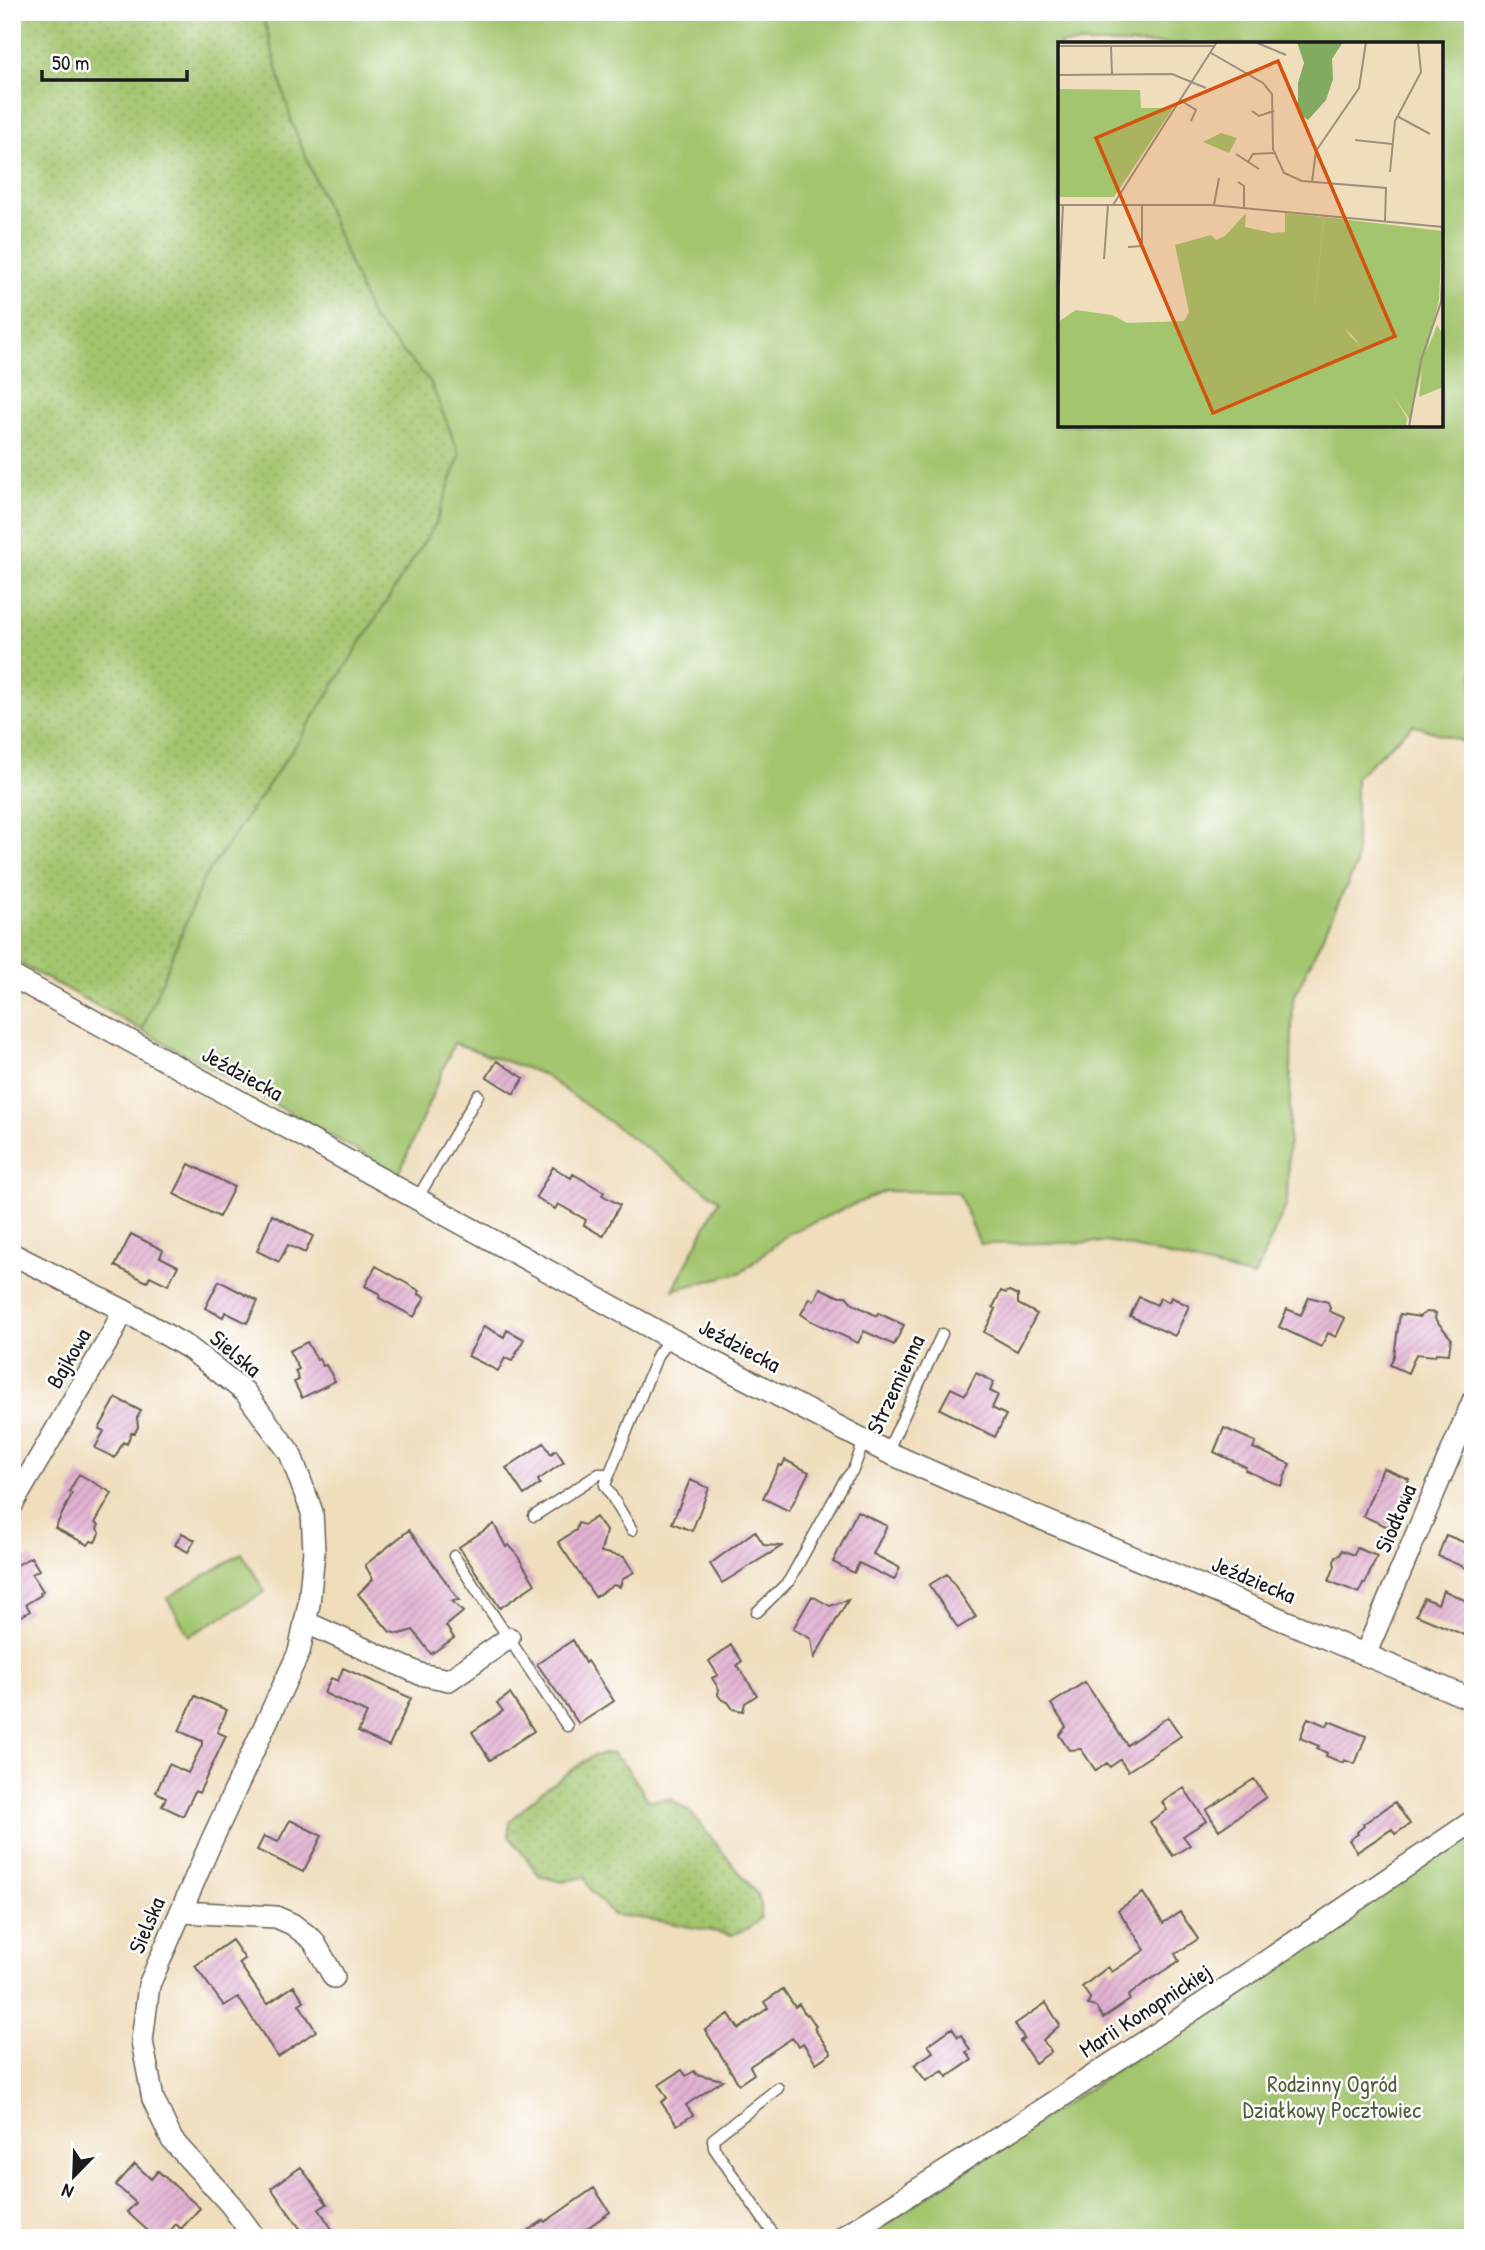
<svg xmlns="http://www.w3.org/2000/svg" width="1485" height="2250" viewBox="0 0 1485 2250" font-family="'Patrick Hand',sans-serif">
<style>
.grass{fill:url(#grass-dots);stroke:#607045;stroke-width:2}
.forest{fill:url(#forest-crowns);stroke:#4f633e;stroke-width:2}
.green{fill:#a3c56e;stroke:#607045;stroke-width:2;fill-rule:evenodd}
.building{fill:url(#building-hatch)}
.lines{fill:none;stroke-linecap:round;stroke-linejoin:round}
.lane-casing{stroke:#666054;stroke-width:13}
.street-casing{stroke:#666054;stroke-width:24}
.lane{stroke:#fff;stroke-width:10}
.street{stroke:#fff;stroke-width:21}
.labels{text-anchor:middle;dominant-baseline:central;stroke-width:5;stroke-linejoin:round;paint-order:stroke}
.street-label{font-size:23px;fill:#1c1c1c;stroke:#fff}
.park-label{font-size:23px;fill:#52603d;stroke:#fff}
.inset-road{fill:none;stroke:#9b907c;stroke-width:2}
.view{fill:#d4530e;fill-opacity:0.15;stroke:#d4530e;stroke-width:3.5}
.inset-edge{fill:none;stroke:#1c1c1c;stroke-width:3.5}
</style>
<defs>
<pattern id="grass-dots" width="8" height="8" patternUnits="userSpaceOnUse" patternTransform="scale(1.75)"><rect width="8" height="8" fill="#a3c56e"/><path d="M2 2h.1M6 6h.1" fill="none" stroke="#8ca95f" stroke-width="1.8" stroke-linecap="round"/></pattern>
<pattern id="forest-crowns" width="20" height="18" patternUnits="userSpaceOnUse" patternTransform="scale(1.75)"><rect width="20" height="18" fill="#82aa61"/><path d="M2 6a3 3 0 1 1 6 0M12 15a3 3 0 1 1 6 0" fill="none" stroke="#6a8a4f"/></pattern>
<pattern id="building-hatch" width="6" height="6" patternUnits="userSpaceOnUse" patternTransform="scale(1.75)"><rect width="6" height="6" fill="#e1b2d1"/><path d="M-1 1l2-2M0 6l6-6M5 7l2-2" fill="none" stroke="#c098b3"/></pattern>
</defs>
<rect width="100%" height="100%" fill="#fff"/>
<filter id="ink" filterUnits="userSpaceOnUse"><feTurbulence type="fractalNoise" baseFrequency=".0143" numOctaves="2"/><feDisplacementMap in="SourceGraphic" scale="14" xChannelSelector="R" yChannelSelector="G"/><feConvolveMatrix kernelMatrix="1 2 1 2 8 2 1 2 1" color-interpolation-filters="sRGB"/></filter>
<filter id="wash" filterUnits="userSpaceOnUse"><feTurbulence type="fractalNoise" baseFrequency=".00686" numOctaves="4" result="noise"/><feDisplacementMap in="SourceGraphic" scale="28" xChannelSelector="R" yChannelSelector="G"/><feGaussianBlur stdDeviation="1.57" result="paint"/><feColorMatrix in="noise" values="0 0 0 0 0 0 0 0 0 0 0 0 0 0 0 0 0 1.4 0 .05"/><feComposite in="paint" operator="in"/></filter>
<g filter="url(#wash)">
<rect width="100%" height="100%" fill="#efddbc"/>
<path class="grass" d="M12,12H262L292,123L373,320L430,381L460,455L436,523L300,739L203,880L142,1030L12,960Z
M612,1753L628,1769L648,1800L671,1799L692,1814L757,1894L762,1908L760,1919L749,1928L732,1935L654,1920L613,1915L591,1891L585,1877L562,1882L540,1876L509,1836V1822L541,1792L592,1756Z"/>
<path class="forest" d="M12,1782L21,1793L19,1833L12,1853Z"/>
<path class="green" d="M262,12H1473V745L1413,725L1356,777V866L1293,999L1287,1204L1254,1277L1113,1242L980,1244L958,1192L885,1191L789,1233L742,1272L673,1290L719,1200L542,1074L454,1043L399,1174L142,1030L203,880L300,739L436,523L460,455L430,381L373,320L292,123ZM1060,44H1441V425H1060Z
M242,1553L265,1592L189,1636L167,1598Z
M1473,1830V2238H875L869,2235L1279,1961Z"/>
<g id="blocks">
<path class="building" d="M497,1061L524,1078L514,1094L487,1077Z
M189,1164L234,1187L219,1217L174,1194Z
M553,1167L571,1178L573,1174L604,1192L602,1195L620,1205L603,1236L584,1225L586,1220L558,1204L555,1209L536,1197Z
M272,1215L313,1236L305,1253L288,1245L279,1262L257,1251Z
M131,1234L163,1250L160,1257L178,1266L168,1285L150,1276L147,1282L115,1266Z
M376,1266L420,1291L418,1294L425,1297L414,1317L379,1298L380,1294L365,1286Z
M219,1281L258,1301L247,1323L225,1312L223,1317L205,1308Z
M820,1288L837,1296H846L853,1304L877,1316L878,1313L904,1325L894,1345L864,1331L858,1343L811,1321L801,1314L810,1298L814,1301Z
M1001,1291L1006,1293L1009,1291L1018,1295V1304L1037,1314L1017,1351L984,1332L992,1317L996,1309L993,1307Z
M1139,1297L1157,1305L1160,1298L1169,1302L1171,1297L1189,1306L1175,1336L1130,1316Z
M1309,1297L1328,1302L1330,1308L1329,1311L1345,1318L1336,1337L1328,1333L1321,1347L1279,1327L1287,1309L1301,1315Z
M1426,1312L1436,1313L1435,1319L1451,1338L1449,1354L1436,1353L1435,1356L1416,1354L1408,1373L1390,1365L1394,1356L1400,1314L1419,1317Z
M484,1326L504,1337L507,1330L524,1339L512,1361L505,1358L498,1371L468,1356Z
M307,1342L317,1360L319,1359L323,1366L326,1365L335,1381L302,1398L294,1382L299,1380L295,1371L299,1369L289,1351Z
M976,1373L994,1382L990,1391L998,1395L992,1408L1006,1415L995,1437L940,1409L951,1388L965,1395Z
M116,1398L141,1411L137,1418L138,1427L135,1433H131L127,1444L123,1442L115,1458L95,1448L104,1431L99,1429Z
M1224,1428L1256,1442L1253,1448L1290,1464L1281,1486L1245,1470L1246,1467L1214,1452Z
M544,1443L551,1454L556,1450L564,1462L538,1480L540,1484L524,1495L506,1468Z
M785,1460L809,1472L789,1511L763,1498L779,1465L782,1466Z
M1383,1468L1409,1479L1388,1527L1363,1516Z
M79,1474L112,1493L95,1523L99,1525L97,1529L100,1533L95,1542L91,1541L88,1545L55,1528L72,1494L69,1492Z
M690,1480L709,1488L692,1531L672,1523Z
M857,1511L887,1526L873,1554L900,1568L894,1580L859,1563L854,1573L833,1562Z
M596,1517L606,1531L601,1552L624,1557L634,1572L622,1580L620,1587L614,1585L595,1597L558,1542L576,1530L578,1523L584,1525Z
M494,1524L506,1547L509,1545L515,1552L535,1584L500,1608L459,1547Z
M409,1530L459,1600L452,1601L463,1612L446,1626L454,1638L431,1654L413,1630L400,1634L390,1632L358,1594L373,1579L365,1565Z
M755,1531L764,1545L782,1546L722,1583L710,1564Z
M182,1533L195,1540L188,1552L175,1545Z
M1446,1535L1473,1546V1571L1438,1556Z
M1357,1548L1377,1556L1365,1584L1363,1583L1359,1593L1329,1581L1335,1566L1334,1562L1336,1556L1340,1555L1342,1550L1354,1555Z
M31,1557L39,1570L32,1574L43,1591L40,1593L41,1595L26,1604L30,1611L12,1622V1568Z
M947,1574L976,1617L958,1628L929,1585Z
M1443,1590L1471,1603L1467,1612L1473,1614V1628L1469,1637L1416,1615L1424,1598L1438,1604Z
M812,1596L830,1606L848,1600L814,1658L811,1639L793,1629Z
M573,1640L585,1663L587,1661L614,1701L579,1724L537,1664Z
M731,1645L742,1661L737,1665L757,1695L745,1703L743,1711L733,1709L728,1702L722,1700L718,1695L719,1689L712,1678L718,1675L709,1661Z
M343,1668L411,1698L389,1746L358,1732L367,1713L324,1693L331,1678L338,1681Z
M1085,1682L1127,1745L1168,1717L1181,1736L1128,1771L1120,1760L1110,1767L1107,1763L1096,1771L1081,1749L1069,1750L1059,1735L1066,1727L1051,1704Z
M510,1694L534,1731L490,1760L472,1732L503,1711L497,1703Z
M195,1696L227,1710L217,1732L226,1736L199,1793L195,1791L183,1816L162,1806L166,1797L156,1792L169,1764L188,1773L202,1745V1741L179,1731Z
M1308,1718L1327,1726L1329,1721L1366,1736L1355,1764L1344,1760L1343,1763L1326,1756L1327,1753L1317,1748L1319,1746L1300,1738Z
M1254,1779L1266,1797L1219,1830L1206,1810Z
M1184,1788L1206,1821L1183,1836L1190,1845L1173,1856L1150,1822L1167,1810L1162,1802Z
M1395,1802L1410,1824L1395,1834L1392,1829L1357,1852L1349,1840L1358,1834L1357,1832L1364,1826L1363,1824Z
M290,1820L322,1836L303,1872L257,1850L264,1836L278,1842Z
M1143,1893L1163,1923L1180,1912L1198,1939L1175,1954L1179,1961L1142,1985L1128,1996L1130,2000L1103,2018L1096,2007L1088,2005L1090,1998L1082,1987L1108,1967L1112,1972L1145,1950L1118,1910Z
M232,1940L245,1959L239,1963L267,2004L294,1986L304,2001L299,2004L316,2031L278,2057L238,1997L224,2006L195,1966Z
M783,1989L795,2007L799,2004L806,2015L808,2014L816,2026L814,2028L831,2053L816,2063L803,2043L799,2046L792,2038L750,2066L754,2074L739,2084L705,2030L729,2014L739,2029L768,2008L764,2002Z
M1046,2003L1060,2025L1043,2040L1051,2052L1035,2063L1020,2041L1024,2038L1015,2024Z
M952,2028L958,2037L961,2035L970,2050L966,2052L972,2060L947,2077L943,2071L926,2081L914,2065L933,2052L928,2045Z
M682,2070L686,2076L694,2071L696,2074L723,2080L686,2105L693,2115L677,2125L661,2102L667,2098L659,2085Z
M135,2164L151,2179L158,2171L200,2208L181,2229L176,2224L164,2238H156L127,2212L136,2203L116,2185Z
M301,2167L327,2204L319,2209L338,2238H307L271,2188Z
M594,2188L610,2212L573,2238H517L544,2220L545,2222Z"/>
</g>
</g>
<g filter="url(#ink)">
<use href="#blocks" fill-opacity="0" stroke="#666054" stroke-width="2"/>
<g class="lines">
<defs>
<path id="lane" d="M417,1199L478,1095
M887,1452L942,1334
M534,1516L599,1474H608
M632,1530L605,1485L658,1354L671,1337
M454,1556L567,1726
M757,1612L789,1581L843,1483L853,1470L865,1439
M776,2238L714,2148L713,2139L778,2088"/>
<path id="street" d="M12,976L708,1359L887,1452L966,1487L1473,1700
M12,1254L123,1310L189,1348L245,1392L290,1453L312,1512L314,1551L309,1604L299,1652L211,1842L149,1985L142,2041L153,2099L172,2140L231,2205L255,2238
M12,1505L113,1332L123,1310
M305,1622L420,1674L449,1680L509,1638
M1365,1655L1473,1401
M181,1912L276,1917L292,1924L313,1940L334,1977
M841,2238L1020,2124L1240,1979L1473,1821"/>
</defs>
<use href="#lane" class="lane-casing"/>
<use href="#street" class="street-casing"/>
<use href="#lane" class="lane"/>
<use href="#street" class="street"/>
</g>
</g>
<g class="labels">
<g class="street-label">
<text transform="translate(243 1073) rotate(29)">Jeździecka</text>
<text transform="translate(740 1345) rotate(28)">Jeździecka</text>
<text transform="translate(236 1353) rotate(40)">Sielska</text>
<text transform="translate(68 1358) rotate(-60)">Bajkowa</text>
<text transform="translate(895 1384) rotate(-65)">Strzemienna</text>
<text transform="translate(1395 1518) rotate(-67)">Siodłowa</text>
<text transform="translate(1254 1579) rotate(23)">Jeździecka</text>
<text transform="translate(146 1925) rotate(-67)">Sielska</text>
<text transform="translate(1145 2010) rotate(-33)">Marii Konopnickiej</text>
</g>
<g class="park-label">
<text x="1332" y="2083">Rodzinny Ogród<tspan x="1332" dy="26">Działkowy Pocztowiec</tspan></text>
</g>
</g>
<g transform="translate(1058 42)">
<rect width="385" height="385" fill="#efddbc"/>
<path d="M163,91L179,96L171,111L145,100ZM266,175L384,189L381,258L352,378L295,294L257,262ZM379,283L385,293V345L361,355L365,319Z" fill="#a3c56e"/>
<path d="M239,0H285L274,17L275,37L268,58L250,78L240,71V41L246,21Z" fill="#82aa61"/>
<path d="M0,47L82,48L83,66H115L56,155H0ZM188,171L187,185L215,191L227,190V171L266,175L257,262L275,274L314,318L349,376L348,385H0V280L18,268L54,273L69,281L126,279L131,270L117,203L153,193L158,198L167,194Z" fill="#a3c56e"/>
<path class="inset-road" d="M197,0L228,13M0,4H156M53,4L54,32M153,11L205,41L214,52L215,107L226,131L244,139L328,146L327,179M0,33L114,32L148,46M122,58L138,68L133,79M194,69L201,74L216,69M339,74L372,92M297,98L334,102M178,112L201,127M190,120L195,112L216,111M332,130L337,79L363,30L360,0M180,140L186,144V165M254,140L258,109L301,46L308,0M0,163H153L385,185M55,163L159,0M156,163L161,136M70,205L84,204V162M46,217L50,163M0,262L5,163M351,385L363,318L383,260L385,218"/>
<path class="view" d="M220,19L337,294L155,371L38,96Z"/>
<rect width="385" height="385" class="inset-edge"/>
</g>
<rect width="1485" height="2250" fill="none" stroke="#fff" stroke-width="42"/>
<g transform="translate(74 2176) rotate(203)" stroke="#ffffff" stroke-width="5" paint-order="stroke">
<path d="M0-5L12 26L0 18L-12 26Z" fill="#1c1c1c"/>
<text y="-10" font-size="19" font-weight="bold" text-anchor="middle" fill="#1c1c1c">N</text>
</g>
<path d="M42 70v10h145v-10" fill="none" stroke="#1c1c1c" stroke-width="3.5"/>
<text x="52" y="70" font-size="21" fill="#1c1c1c" stroke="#ffffff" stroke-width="5" paint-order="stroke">50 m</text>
</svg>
